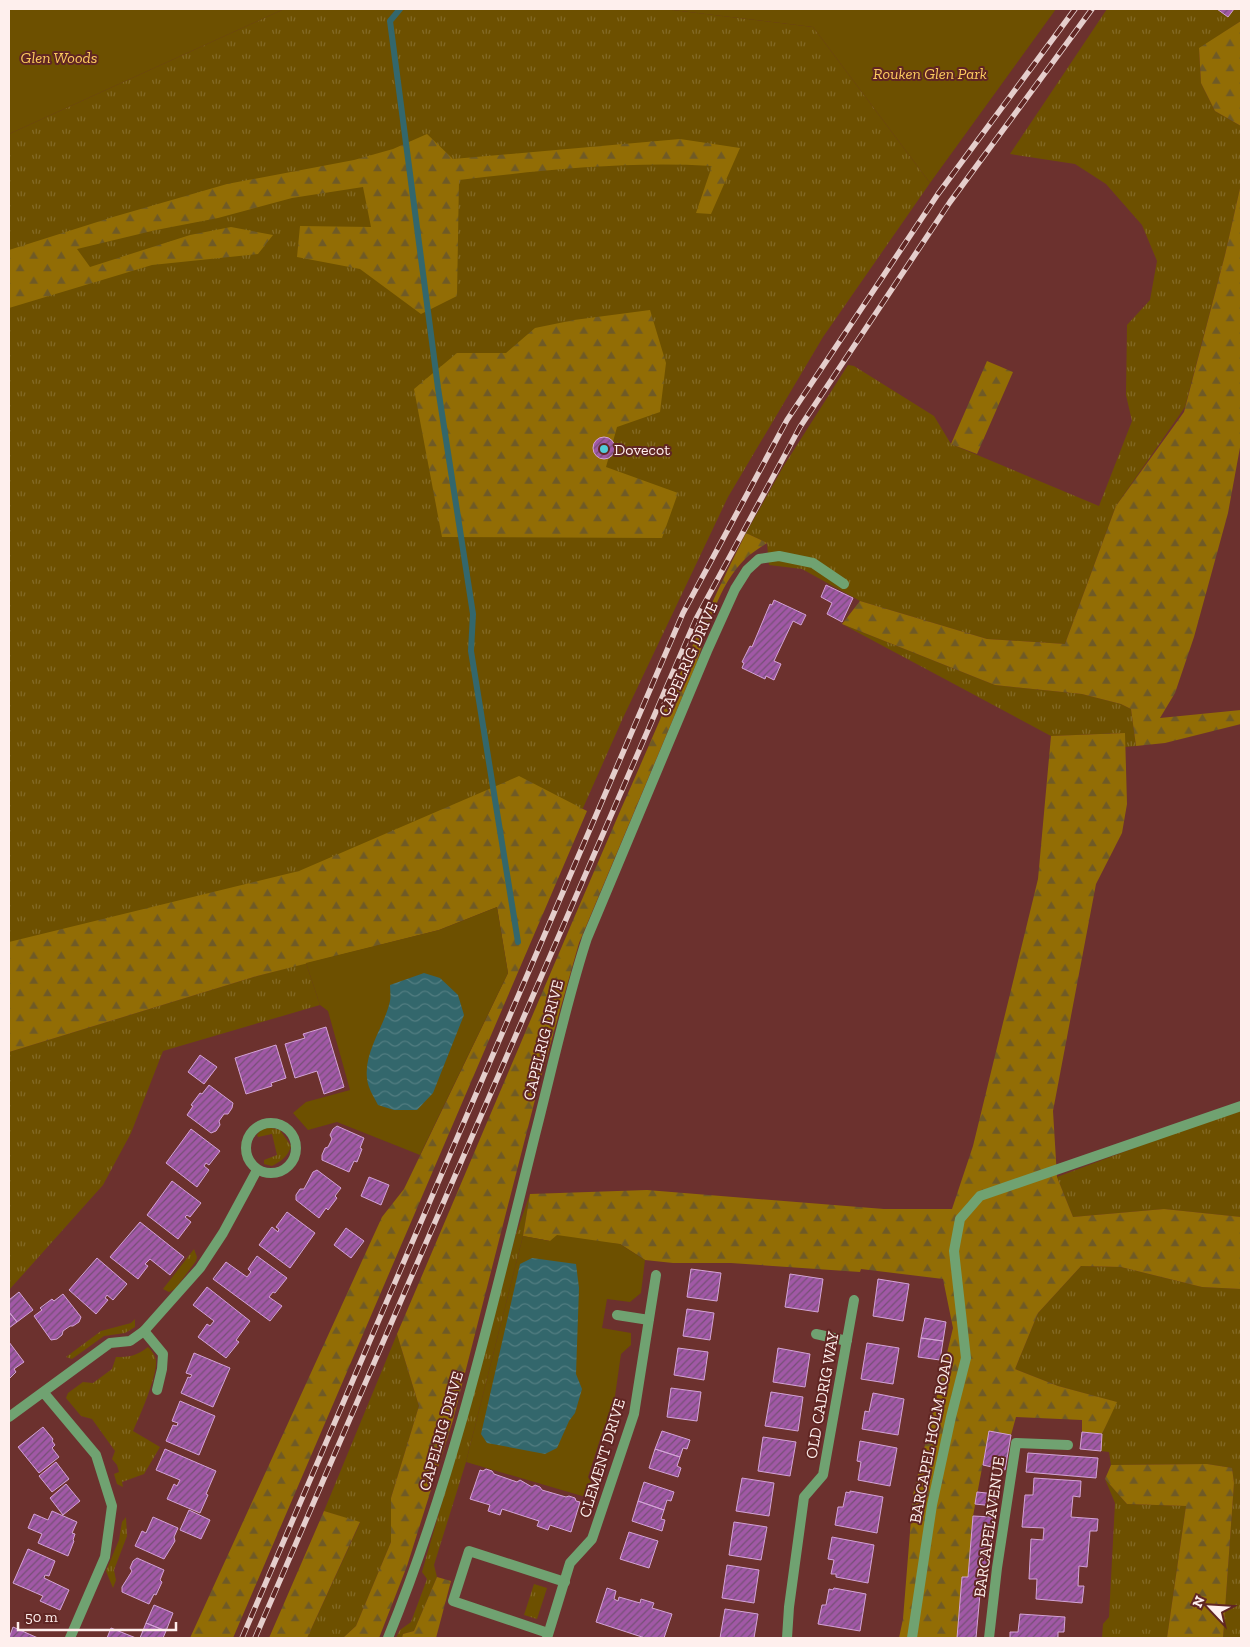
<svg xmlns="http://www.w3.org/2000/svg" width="1250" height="1647" viewBox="0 0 1250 1647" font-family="'Zilla Slab',serif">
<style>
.grass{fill:url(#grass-tufts)}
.forest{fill:url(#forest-firs)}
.park{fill:#6d5000}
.water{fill:url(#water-waves)}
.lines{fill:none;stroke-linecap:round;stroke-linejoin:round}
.stream{stroke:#33676c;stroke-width:6}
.building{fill:url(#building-hatch);stroke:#d3a4d5}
.lane{stroke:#70a271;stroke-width:10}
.street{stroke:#70a271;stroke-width:10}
.rail-casing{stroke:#e5cecc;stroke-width:5.5}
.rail{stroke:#602623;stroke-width:4;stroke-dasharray:11;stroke-linecap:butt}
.poi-dot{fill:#52cbd8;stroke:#602623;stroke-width:2}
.labels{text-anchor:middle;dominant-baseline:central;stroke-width:4;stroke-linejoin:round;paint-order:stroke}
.park-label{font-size:16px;font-style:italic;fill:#fccb5f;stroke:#602623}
.poi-label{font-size:16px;fill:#feefed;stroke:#602623;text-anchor:start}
.street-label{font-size:16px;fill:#feefed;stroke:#602623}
</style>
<defs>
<pattern id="grass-tufts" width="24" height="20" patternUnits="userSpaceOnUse" patternTransform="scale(1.25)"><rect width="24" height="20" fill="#6d5000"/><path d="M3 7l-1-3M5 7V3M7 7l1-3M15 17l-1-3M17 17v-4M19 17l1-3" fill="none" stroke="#836a26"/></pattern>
<pattern id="forest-firs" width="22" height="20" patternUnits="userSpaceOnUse" patternTransform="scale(1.25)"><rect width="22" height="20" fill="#926d05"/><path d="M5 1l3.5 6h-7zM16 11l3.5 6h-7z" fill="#6f5a26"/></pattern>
<pattern id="water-waves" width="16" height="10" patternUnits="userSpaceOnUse" patternTransform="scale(1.25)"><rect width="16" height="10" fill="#33676c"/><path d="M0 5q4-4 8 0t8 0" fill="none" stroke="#527d81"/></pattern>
<pattern id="building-hatch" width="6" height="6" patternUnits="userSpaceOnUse" patternTransform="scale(1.25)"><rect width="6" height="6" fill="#a158a6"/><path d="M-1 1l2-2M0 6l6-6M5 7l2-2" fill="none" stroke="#765076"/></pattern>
</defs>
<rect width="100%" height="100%" fill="#6c312e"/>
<path class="grass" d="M284,9H664L813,27L930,183L823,337L728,497L622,720L564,851L9,1022V134Z
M1107,9H1241V21L1199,49L1201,83L1215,111L1241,126V184L1225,255L1185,407L1116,506L1065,644L987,639L860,601L802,569L769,565L767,543L746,533L783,467L848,365L854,366L934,416L951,444L1099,506L1132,421L1126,395L1127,325L1150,300L1157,261L1142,225L1106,184L1075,164L1010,154Z
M842,624L995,685L1082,694L1121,704L1131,709L1136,746L1125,747V733L1051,736Z
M306,963L320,1005L163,1051L131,1133L103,1185L9,1290V1052L257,976Z
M1241,1110V1217L1164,1209L1073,1217L1057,1177L1206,1121Z
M267,1127L280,1130L291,1146C288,1157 281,1161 272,1166L264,1164V1160L277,1155L272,1134L258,1137L257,1135L261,1130Z
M530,1194L523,1236L466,1462L434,1565L437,1577L414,1631L403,1634L402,1638H396L400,1630L411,1622L427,1579L422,1572L481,1367L515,1237Z
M194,1249L197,1257L196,1261L175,1289L169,1292L163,1289Z
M1081,1266L1121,1267L1202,1287L1241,1289V1638H1223L1234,1483L1232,1468L1207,1464L1111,1465L1109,1452L1101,1451L1102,1434L1116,1402L1058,1386L1015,1369L1038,1313Z
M135,1319V1327L125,1333L104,1336L72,1359L66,1357L101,1331L131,1323Z
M397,1334L419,1406L391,1498V1542L356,1626L343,1638H307L360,1523L324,1511Z
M148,1347C152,1351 155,1355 156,1361C157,1377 140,1415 133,1431L160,1447L144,1474L122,1482L123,1487L117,1484L114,1474L119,1472L117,1465L112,1459L115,1451L92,1419L81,1416L66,1398L68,1393L83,1382L93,1383L112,1369L116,1357C129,1357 137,1356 148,1347Z
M1105,1479L1127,1504L1186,1506L1167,1638H1102L1103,1624L1109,1617L1115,1503Z
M126,1517L127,1536L114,1570L116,1580L113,1588L106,1571L119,1540L122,1522Z
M534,1584L547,1588L537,1619L524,1615Z"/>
<path class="forest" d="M1241,21V126L1215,111L1201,83L1199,48Z
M427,134L453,159L680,139L740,148L711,214L696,213L712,166C627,161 543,170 459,180L457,296L421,314L360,269L297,257L300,226L371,227L363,187L292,198L218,218L156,230L77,249L90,267L190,235L231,227L273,235L258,254L152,265L9,308V250L113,217L227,184L354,160L393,149Z
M1241,184V442L1228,513L1194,637L1175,693L1160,718L1241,710V724L1165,743L1136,746L1131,709L1121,704L1082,694L995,685L842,624L860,601L987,639L1065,644L1116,506L1184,412L1225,255Z
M650,310L666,363L660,412L617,427L606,467L678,493L662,538L442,537L414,389L457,353H506L535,328L574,320Z
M987,361L1013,372L977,454L951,444Z
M746,533L767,543C760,548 751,553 745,559C718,586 708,627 697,662L579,943L538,1088L453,1420L407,1566L379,1638H343L356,1626L391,1542V1498L419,1406L397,1334C472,1159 545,984 621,809C662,717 700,623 746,533Z
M1125,733L1127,804L1122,833L1096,884L1053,1111L1057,1177L1073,1217L1164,1209L1241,1217V1289L1202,1287L1121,1267L1081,1266L1038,1313L1015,1369L1058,1386L1117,1402L1102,1434L1082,1432V1420L1016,1417L1011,1435L989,1431L973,1516L968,1577H962L957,1638H899L903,1619L913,1495L953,1328L943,1279L861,1269L860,1272L731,1263H673L645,1260L620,1244L550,1241L523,1236L530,1194L647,1190L884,1209H952L973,1146L1038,879L1051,736Z
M519,776L587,811L233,1638H190L382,1217L404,1189L508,973L497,907L439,930L257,976L9,1052V942L299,871Z
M1207,1464L1232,1468L1234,1483L1223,1638H1167L1186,1506L1127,1504L1105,1479L1111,1465Z
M324,1511L360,1522L307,1638H269Z
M437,1577L451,1581L436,1638H402L403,1634L414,1631Z"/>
<path class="park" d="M9,9H284L9,134Z
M664,9H1056L930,183L813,27Z
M497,907L508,973L420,1155L337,1122L308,1130L293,1113L306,1102L350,1090L328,1011L320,1005L306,963L439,930Z
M557,1235L620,1244L645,1260L641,1293L630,1302L607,1299L602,1328L631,1333V1345L621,1354L615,1396L618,1403L610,1428L604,1427L588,1477L593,1486L589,1498L466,1462L523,1236L550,1241Z"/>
<path class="water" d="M424,973L440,978L458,995L464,1015L433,1093L417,1110H394L378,1105C375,1099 371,1093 369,1087C359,1057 384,1029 390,1001C391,996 390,990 390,985Z
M532,1258L576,1264L579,1288L576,1374L582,1389L575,1413L569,1421L557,1448L545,1454L487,1443L481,1434L520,1264Z"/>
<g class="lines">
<path class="stream" d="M400,9L390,21L438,388L473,614L471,651L518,942"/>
</g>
<path class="building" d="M1217,9H1234L1228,17Z
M593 448a11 11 0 1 1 22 0a11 11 0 1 1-22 0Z
M826,585L853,598L842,622L827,614L832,603L821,597Z
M774,600L806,615L801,625L793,621L774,661L781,664L774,680L766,676L765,679L742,668L744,663L742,662L750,646L752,647L770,604L772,605Z
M326,1027L344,1087L324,1094L317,1071L295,1078L285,1044L305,1038L303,1034Z
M276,1045L286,1078L271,1083L272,1086L246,1094L235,1058Z
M200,1055L217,1067L204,1084L188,1072Z
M209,1085L233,1103L232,1108L228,1114H224L219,1121L220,1125L216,1131L211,1133L187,1115L193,1106L191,1105L200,1093L202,1094Z
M337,1126L364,1138L360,1148L362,1149L357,1162L354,1161L349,1172L322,1160V1155L325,1148L328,1147L332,1139L330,1135L333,1129Z
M191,1129L220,1151L209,1165L206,1163L204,1166L209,1170L197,1187L166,1163Z
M317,1170L341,1188L335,1196L337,1198L328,1210L326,1208L319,1218L296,1200V1195L300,1189H304L313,1172Z
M369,1177L389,1185L381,1205L361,1196Z
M172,1181L201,1203L190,1217L187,1215L185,1217L191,1222L178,1239L147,1215Z
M287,1212L315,1233L290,1268L259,1245L272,1227L278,1232L279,1229L276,1227Z
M140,1222L184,1257L170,1275L150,1259L145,1264L148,1266L138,1279L110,1257Z
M346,1228L364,1241L351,1258L334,1245Z
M257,1256L287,1278L275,1293L273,1292L269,1297L282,1306L270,1321L213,1279L226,1262L247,1277L251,1272L248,1269Z
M97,1258L127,1284L113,1300L107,1295L105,1298L108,1300L96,1314L69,1290Z
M691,1269L721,1273L717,1301L687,1297Z
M790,1274L823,1279L818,1312L785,1307Z
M878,1279L909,1284L903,1321L873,1316Z
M207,1287L250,1321L236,1340L239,1342L226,1358L198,1337L207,1324L210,1326L214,1321L193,1305Z
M19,1292L33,1310L17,1322L9,1312V1300Z
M63,1294L81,1317L79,1322L73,1326H70L63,1331L62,1335L57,1339L51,1340L34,1316L42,1310L40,1308L52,1299L54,1301Z
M687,1309L714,1313L710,1340L683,1336Z
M9,1312L17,1322L9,1328Z
M925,1318L946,1322L943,1341L921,1338Z
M921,1338L943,1341L940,1360L918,1357Z
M9,1342L24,1362L14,1369L16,1372L9,1379Z
M867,1343L899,1348L893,1384L861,1379Z
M678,1348L708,1352L704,1380L674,1375Z
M778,1348L810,1354L805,1387L773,1382Z
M194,1353L230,1368L213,1407L181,1393L188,1377L190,1378L192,1375L186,1373Z
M671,1388L701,1392L697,1421L667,1417Z
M771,1392L803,1397L798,1431L765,1426Z
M873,1393L904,1399L898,1435L862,1429L865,1411L869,1412Z
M180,1401L215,1416L199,1455L166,1441L173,1425L177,1426L178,1423L172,1421Z
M43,1427L53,1439L52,1441L55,1445L52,1448L59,1457L39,1473L18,1447Z
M662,1431L690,1440L687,1449L683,1448L680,1457L655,1449Z
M989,1431L1011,1435L1005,1470L983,1465Z
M1082,1432L1102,1434L1101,1451L1080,1449Z
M763,1437L796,1442L790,1476L758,1471Z
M860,1441L897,1448L890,1486L858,1480L861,1462L857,1461Z
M165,1449L216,1471L206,1494L208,1495L200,1513L167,1499L174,1484L177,1486L180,1480L156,1470Z
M655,1449L680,1457L677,1466L681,1468L678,1477L649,1468Z
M1028,1453L1098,1458L1096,1478L1026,1472Z
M56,1462L69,1479L52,1492L39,1476Z
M486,1469L492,1471L494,1474L517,1482L520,1480L532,1487L535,1485L540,1487L542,1490L566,1497L569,1496L575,1498L576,1501L580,1502L571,1532L550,1525L548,1530L537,1526L539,1521L502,1509L500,1515L488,1511L490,1505L470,1499L480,1470L483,1471Z
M742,1478L774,1483L769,1516L736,1511Z
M1034,1478L1081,1481L1080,1497L1073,1496L1071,1517L1098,1519L1097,1531H1090L1087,1567L1079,1566L1078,1586H1084L1082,1603L1036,1599L1037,1579H1029L1031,1539L1043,1540L1044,1528L1022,1527L1025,1495H1033Z
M644,1482L674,1492L671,1501L667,1500L664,1510L638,1501Z
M66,1484L80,1501L63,1515L50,1498Z
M850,1491L883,1497L877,1533L835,1525L838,1507H843L846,1492L850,1493Z
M977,1492L996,1494L994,1506L975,1504Z
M638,1501L664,1510L661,1519L665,1520L662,1531L632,1521Z
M189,1510L210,1520L201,1539L180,1530Z
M52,1511L77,1522L72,1533L75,1534L73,1540L74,1541L68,1556L38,1543L42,1534L28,1528L34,1514L48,1520Z
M973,1516L993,1517L987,1583H981L976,1638H957L962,1577H968Z
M153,1517L178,1528L174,1537L175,1541L164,1559L135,1546L142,1531L146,1533Z
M734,1522L767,1527L761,1560L729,1555Z
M629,1532L658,1541L649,1568L620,1559Z
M832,1537L874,1545L868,1583L836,1577V1574H831L834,1560L828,1559Z
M28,1549L55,1561L49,1576L45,1575L44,1578L69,1590L60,1610L40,1601L43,1596L13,1583Z
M137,1558L164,1570L160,1580L162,1582L156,1595L154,1594L149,1604L122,1592V1587L132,1571L130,1568L133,1561Z
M727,1565L759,1570L754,1603L722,1598Z
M607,1588L616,1591L614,1599L618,1601L619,1597L640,1603L641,1599L654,1603L652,1608L672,1614L664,1638H645L596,1622Z
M834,1588L866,1594L860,1631L818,1624L822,1605H826L829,1589L833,1590Z
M154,1605L173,1613L166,1631L146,1623Z
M725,1609L758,1614L754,1638H720Z
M1020,1614L1065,1617L1064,1632H1058V1638H1010V1632H1018Z
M146,1623L166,1631L163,1638H140Z
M13,1627L38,1638H9Z
M111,1628L136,1638H107Z"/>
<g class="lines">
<path class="lane" d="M144,1331L163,1354L162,1369L157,1390
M548,1633L453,1601L469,1551L565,1582
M388,1638C454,1476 493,1304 535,1135C552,1069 566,1002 587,938L707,651L735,589L747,570L759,559L779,556L813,563L844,584
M912,1638L932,1505L951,1417L966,1358L954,1251L960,1219L980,1196L1241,1106"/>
<path class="street" d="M246 1148a25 25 0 1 1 50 0a25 25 0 1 1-50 0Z
M617,1315L649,1320
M816,1334L847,1341
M44,1393L96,1455L112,1506L105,1557L70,1638
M9,1417L110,1343L130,1341L144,1331L200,1268L223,1233L257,1170
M547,1638L570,1563L592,1539L634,1414L656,1275
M787,1638L789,1607L804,1497L823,1475L854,1300
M989,1638L997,1568L1016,1443L1068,1445"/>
<defs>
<path id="rail" d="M242,1638L683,613L787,420L938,194L1075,9
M255,1638L696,619L800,427L950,202L1092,9"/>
</defs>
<use href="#rail" class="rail-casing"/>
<use href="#rail" class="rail"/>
</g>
<circle class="poi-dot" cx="604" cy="449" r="5"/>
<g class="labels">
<g class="park-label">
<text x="59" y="57">Glen Woods</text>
<text x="930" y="73">Rouken Glen Park</text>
</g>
<g class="poi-label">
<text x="614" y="449">Dovecot</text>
</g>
<g class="street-label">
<text transform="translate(688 659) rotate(-66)">CAPELRIG DRIVE</text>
<text transform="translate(543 1040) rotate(-76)">CAPELRIG DRIVE</text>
<text transform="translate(822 1395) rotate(-80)">OLD CADRIG WAY</text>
<text transform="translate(441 1431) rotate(-74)">CAPELRIG DRIVE</text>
<text transform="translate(931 1438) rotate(-79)">BARCAPEL HOLM ROAD</text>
<text transform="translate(602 1458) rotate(-73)">CLEMENT DRIVE</text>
<text transform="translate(989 1527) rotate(-82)">BARCAPEL AVENUE</text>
</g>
</g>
<rect width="1250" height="1647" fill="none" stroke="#feefed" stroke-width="20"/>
<g transform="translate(1210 1607) rotate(295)" stroke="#602623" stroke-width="4" paint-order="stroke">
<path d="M0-4L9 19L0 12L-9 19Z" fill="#feefed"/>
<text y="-8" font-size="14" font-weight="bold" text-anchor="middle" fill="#feefed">N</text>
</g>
<path d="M18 1622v8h158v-8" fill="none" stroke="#feefed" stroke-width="2.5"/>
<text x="25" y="1622" font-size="15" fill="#feefed" stroke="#602623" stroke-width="4" paint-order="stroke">50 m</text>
</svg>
